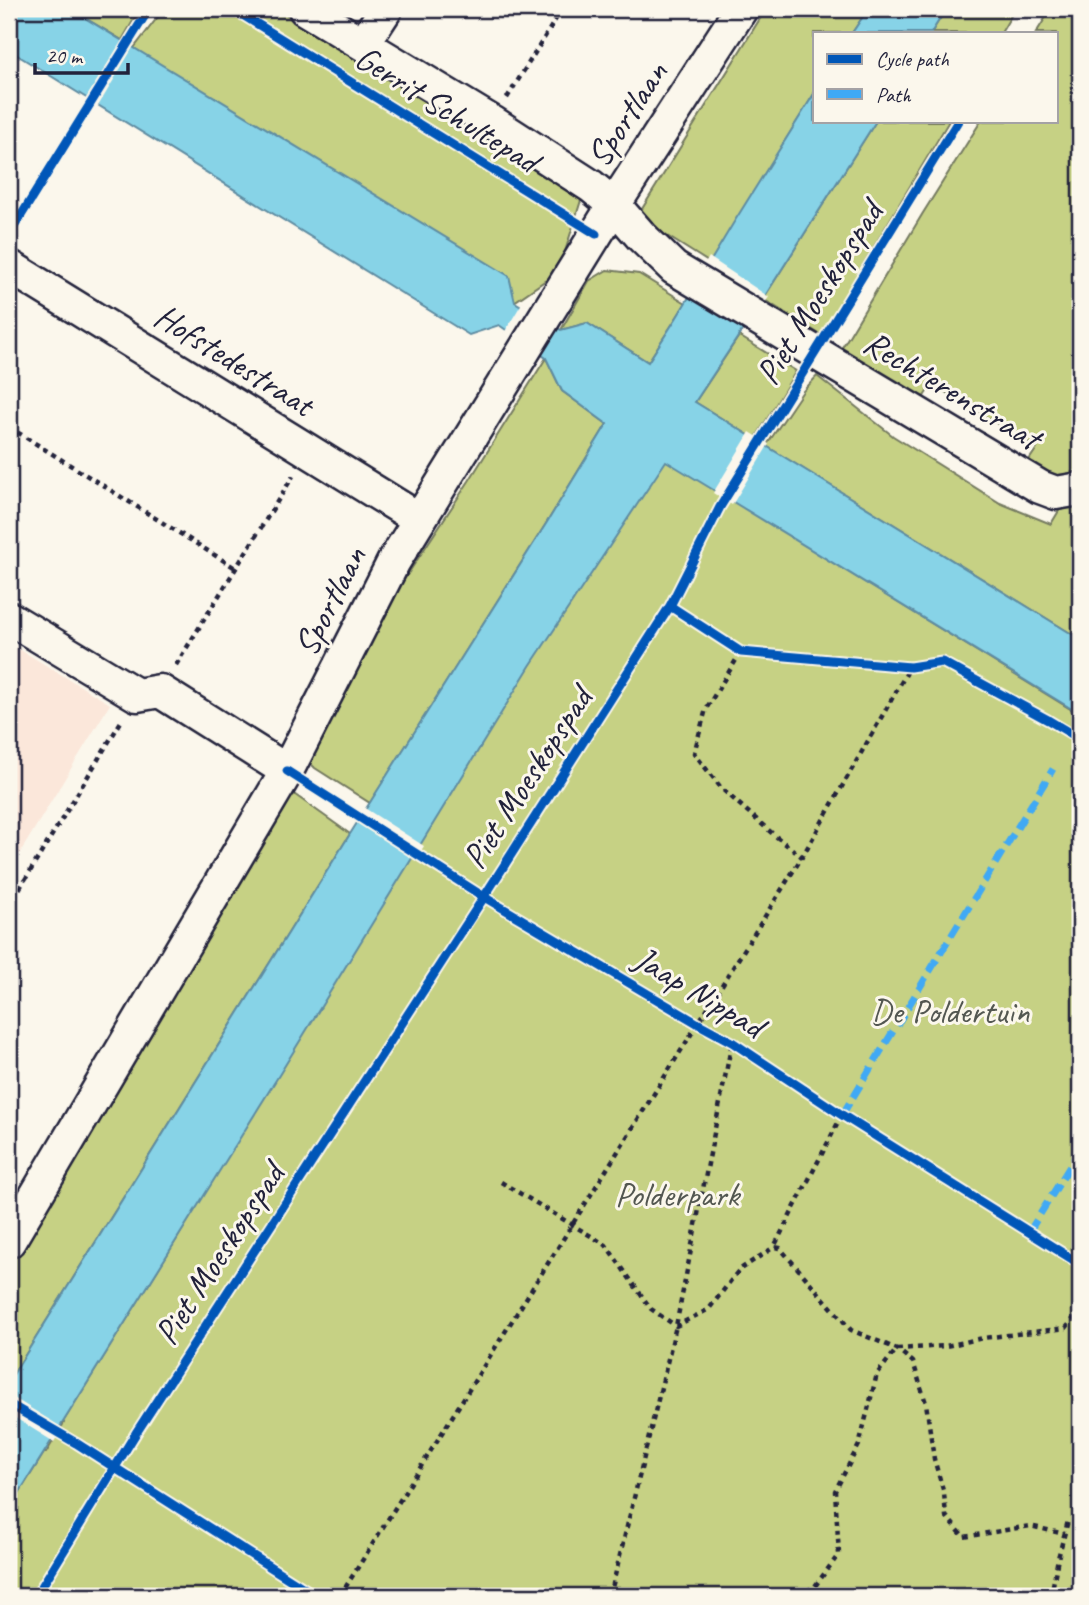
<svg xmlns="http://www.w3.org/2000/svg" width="1089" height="1605" viewBox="0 0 1089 1605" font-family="Caveat,sans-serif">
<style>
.built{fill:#fbe7da}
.green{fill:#c6d184;stroke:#747a60;stroke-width:2}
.water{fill:#87d3e7;stroke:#5f8ca2;stroke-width:2}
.pier{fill:#fbf7ec}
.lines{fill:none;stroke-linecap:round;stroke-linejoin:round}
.minor-casing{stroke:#22223b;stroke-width:37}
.path{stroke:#22223b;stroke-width:4.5;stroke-dasharray:5 5;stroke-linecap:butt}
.minor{stroke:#fbf7ec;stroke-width:32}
.quiet{stroke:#3fa9f5;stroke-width:7;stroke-dasharray:14 7;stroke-linecap:butt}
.cycleway-casing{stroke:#fbf7ec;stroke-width:13}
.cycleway{stroke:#0057b8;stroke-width:9}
.labels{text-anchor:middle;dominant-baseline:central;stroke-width:6;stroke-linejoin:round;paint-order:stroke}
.street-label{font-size:35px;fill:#22223b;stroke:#fbf7ec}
.park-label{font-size:35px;fill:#535751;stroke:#fbf7ec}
</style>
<rect width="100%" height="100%" fill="#fbf7ec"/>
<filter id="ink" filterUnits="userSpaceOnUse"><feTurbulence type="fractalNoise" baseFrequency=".0143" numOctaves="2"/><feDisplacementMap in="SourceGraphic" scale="14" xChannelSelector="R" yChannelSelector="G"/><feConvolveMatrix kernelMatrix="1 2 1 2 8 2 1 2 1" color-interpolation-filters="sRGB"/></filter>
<g filter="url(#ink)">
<path class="built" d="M9,643L110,704L9,871Z"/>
<path class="green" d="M70,9H140L122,40Z
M164,9H277L582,197L559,271L514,302L134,48Z
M766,9H868L852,33H814V94L710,263L637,217Z
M946,9H1015L1001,33H931Z
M1051,9H1080V639L766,446L803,391L817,376L893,436L1000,503L1051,524L1080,476L1055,479L1025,466L1037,448L932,384L921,401L840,351L923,213L981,121H1056V33H1036Z
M876,121H949L821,335L763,299Z
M607,270L639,274L686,303L648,362L587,323L561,330L589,281Z
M739,336L796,371L755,439L695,402Z
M546,358L562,391L607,424L549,519L370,803L315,768L294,747L469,481Z
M657,454L1080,715V1596H9V1509L44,1453H46L64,1423L63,1422L175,1242Z
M277,782L350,834L9,1381V1254Z"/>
<path class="water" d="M9,9H70L509,276L515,302L561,330L587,323L648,362L677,317L734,222L814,94V121H876L763,299L695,402L1080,639V714L666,461L530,666L276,1080L9,1509V1381L350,834L549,519L607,424L562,391L546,358L499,325L469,335L9,50Z
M868,9H946L931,33H852Z"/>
<path class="pier" d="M124,38L135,44L97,108L85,100Z
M709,257L769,297L746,331L687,294Z
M522,303L560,326L544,349L541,359L504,333Z
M750,432L769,444L732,505L713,493Z
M363,807L424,846L416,859L354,821Z
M9,1395L63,1428L54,1442L9,1414Z"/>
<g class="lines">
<defs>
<path id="minor" d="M305,9L492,122L591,186L614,205L642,237L674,268L1040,487L1056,493L1080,489
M363,44L386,9
M9,266L419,519
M9,618L137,695L160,691L287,771
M9,1241L287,771L394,561L614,205L741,9"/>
</defs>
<use href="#minor" class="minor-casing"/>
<path class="path" d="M507,98L562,9
M9,427L237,569
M741,652L706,709L694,753L722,789L773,834L802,857
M176,665L293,476
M9,906L122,720
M842,1115L774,1247L780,1248L851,1330L897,1349L913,1362L926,1403L934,1459L944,1493L946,1516L964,1537L1030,1526L1065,1534
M501,1182L606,1245L651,1309L676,1326L709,1309L739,1270L774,1247
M340,1596L802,857L910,667
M610,1596L676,1326L732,1042
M798,1596L815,1586L839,1554L835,1491L859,1445L877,1374L897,1349L946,1346L983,1338L1066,1328L1080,1311
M1051,1596L1058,1558L1068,1521"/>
<use href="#minor" class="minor"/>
<path class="quiet" d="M842,1115L1053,769
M1029,1232L1080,1150"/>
<defs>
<path id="cycleway" d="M233,9L596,234
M9,235L149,9
M670,606L741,652L910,667L942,662L1048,720L1080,739
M287,771L484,897L697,1023L732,1042L842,1115L1080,1264
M9,1404L76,1443L316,1596
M36,1596L136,1433L484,897L670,606L720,507L958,121"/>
</defs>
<use href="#cycleway" class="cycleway-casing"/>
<use href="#cycleway" class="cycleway"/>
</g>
</g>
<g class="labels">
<g class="street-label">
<text transform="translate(447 109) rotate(32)">Gerrit Schultepad</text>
<text transform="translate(627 114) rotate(-57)">Sportlaan</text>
<text transform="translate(819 293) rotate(-58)">Piet Moeskopspad</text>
<text transform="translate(234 360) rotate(32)">Hofstedestraat</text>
<text transform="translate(952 390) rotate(31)">Rechterenstraat</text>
<text transform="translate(330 601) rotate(-63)">Sportlaan</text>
<text transform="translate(527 778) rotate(-57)">Piet Moeskopspad</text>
<text transform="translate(699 992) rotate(31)">Jaap Nippad</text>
<text transform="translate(219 1254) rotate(-57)">Piet Moeskopspad</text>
</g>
<g class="park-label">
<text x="950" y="1011">De Poldertuin</text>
<text x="677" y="1194">Polderpark</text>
</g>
</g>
<rect width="1089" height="1605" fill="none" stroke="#fbf7ec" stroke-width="35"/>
<rect x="18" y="18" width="1054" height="1570" fill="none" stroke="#22223b" stroke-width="2.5" filter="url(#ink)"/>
<rect x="813" y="32" width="245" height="91" fill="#fbf7ec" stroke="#a4a2a5" stroke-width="2"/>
<rect x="827" y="54" width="35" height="10" fill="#0057b8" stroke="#a4a2a5" stroke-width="2"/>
<text x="876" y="66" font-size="21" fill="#22223b">Cycle path</text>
<rect x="827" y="89" width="35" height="10" fill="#3fa9f5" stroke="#a4a2a5" stroke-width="2"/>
<text x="876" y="102" font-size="21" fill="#22223b">Path</text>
<path d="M35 63v10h93v-10" fill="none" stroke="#22223b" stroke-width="3.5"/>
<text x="46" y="63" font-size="21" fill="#22223b" stroke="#fbf7ec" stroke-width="5" paint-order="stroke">20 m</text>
</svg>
